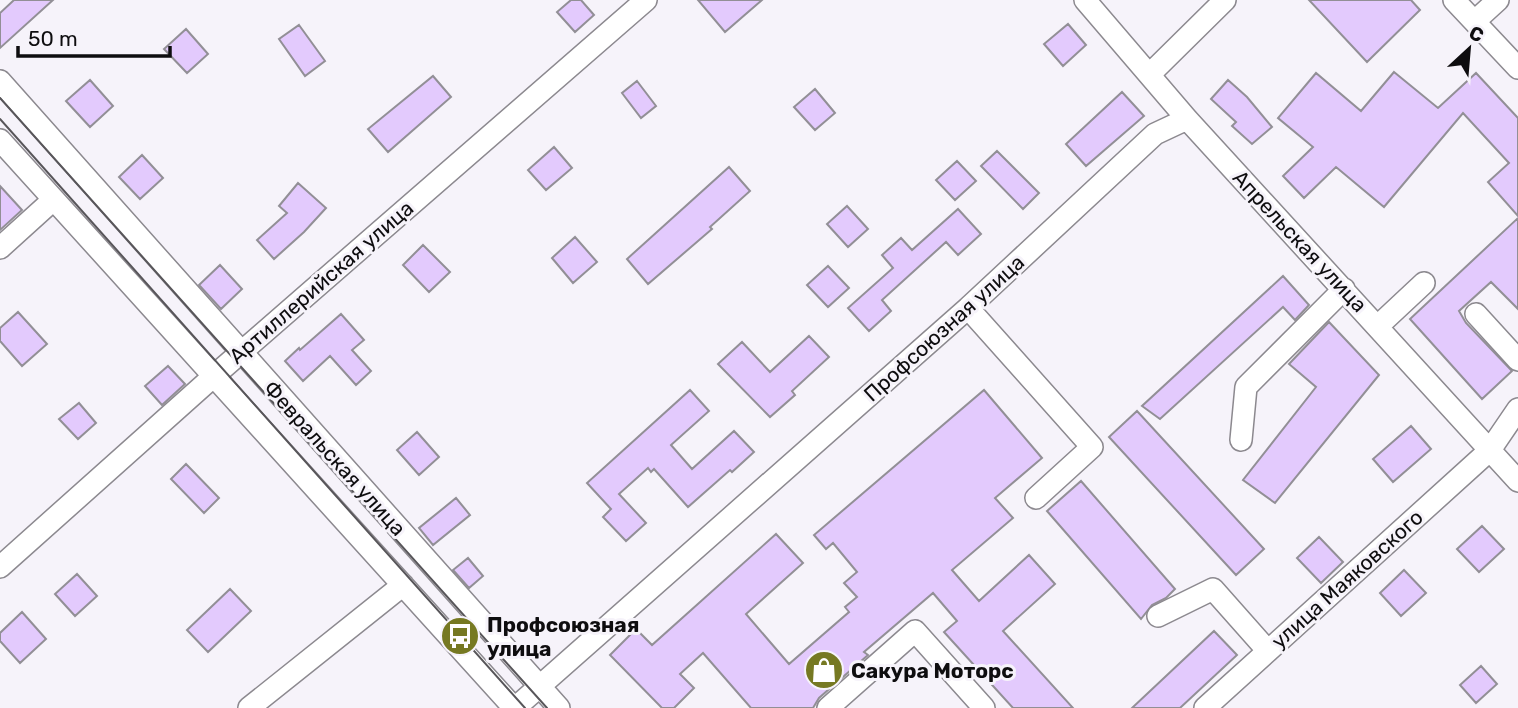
<svg xmlns="http://www.w3.org/2000/svg" width="1518" height="708" viewBox="0 0 1518 708" font-family="Rubik,sans-serif">
<style>
.building{fill:#e3cafd;stroke:#928f96;stroke-width:2}
.lines{fill:none;stroke-linecap:round;stroke-linejoin:round}
.minor-casing{stroke:#8c898f;stroke-width:24}
.minor{stroke:#fff;stroke-width:21}
.tram{stroke:#58565a;stroke-width:2}
.labels{text-anchor:middle;dominant-baseline:central;stroke-width:6;stroke-linejoin:round;paint-order:stroke}
.street-label{font-size:21px;fill:#0e0d0f;stroke:#f6f3fa}
.poi-label{font-size:21px;font-weight:bold;fill:#0e0d0f;stroke:#f6f3fa;text-anchor:start}
</style>
<rect width="100%" height="100%" fill="#f6f3fa"/>
<path class="building" d="M14,0H53L0,48V13Z
M571,0H581L594,15L575,32L557,12Z
M698,0H762L725,32Z
M1309,0H1411L1420,10L1367,62Z
M1068,24L1086,45L1063,66L1044,44Z
M299,25L325,61L305,76L279,39Z
M186,29L208,54L187,73L164,49Z
M1394,72L1438,108L1476,73L1518,118V216L1488,182L1509,163L1463,113L1384,207L1336,167L1304,198L1283,176L1313,147L1278,118L1316,73L1361,111Z
M433,76L451,97L388,152L368,129Z
M90,80L113,106L90,127L66,101Z
M1228,80L1247,97L1272,127L1252,144L1232,126L1236,122L1211,99Z
M637,81L656,106L641,118L622,93Z
M815,89L835,113L815,130L794,107Z
M1122,92L1144,116L1086,166L1066,144Z
M554,147L572,168L546,190L528,170Z
M997,151L1039,193L1023,209L981,166Z
M142,155L163,178L140,199L119,177Z
M957,161L976,181L955,200L936,180Z
M729,167L750,191L710,227L712,229L648,284L627,259Z
M298,183L326,208L304,232L274,259L257,240L287,213L279,206Z
M0,186L22,210L0,230Z
M847,206L868,229L848,247L827,224Z
M958,209L981,234L958,255L946,242L882,300L891,311L869,331L848,308L893,268L882,255L901,238L912,250Z
M1518,218V309L1491,282L1459,311L1466,323L1512,371L1482,399L1410,319Z
M575,237L597,262L573,283L552,258Z
M423,245L450,272L429,292L403,265Z
M220,265L242,289L221,309L199,285Z
M828,266L849,288L828,307L807,285Z
M1283,276L1309,305L1295,320L1283,307L1160,419L1142,406Z
M18,312L47,344L22,366L0,341V328Z
M341,314L364,340L352,350L371,371L356,385L330,356L303,381L285,361L299,348L300,350Z
M1329,322L1379,375L1275,503L1243,480L1316,387L1289,364Z
M809,336L829,357L792,391L795,395L770,417L718,364L742,342L770,372Z
M168,366L185,384L162,405L145,386Z
M690,390L709,411L671,445L692,469L734,431L754,452L732,472L730,470L688,507L654,469L651,472L648,468L619,494L646,523L626,541L603,517L611,509L587,483Z
M984,390L1042,458L995,498L1013,518L952,570L979,601L1029,555L1055,584L1003,631L1073,708H1013L944,632L957,621L933,593L864,652L868,655L819,698L813,708H751L703,653L680,674L694,688L674,708H662L610,655L636,629L652,645L776,534L803,563L746,614L789,664L849,612L845,607L857,597L844,583L857,572L833,543L826,549L814,535Z
M79,403L96,423L78,439L59,419Z
M1137,411L1264,549L1236,575L1109,437Z
M1411,426L1431,449L1393,482L1373,459Z
M417,432L439,457L419,475L397,450Z
M186,464L219,498L204,513L171,479Z
M1081,481L1175,589L1166,598L1152,605L1141,619L1047,511Z
M456,498L470,515L433,545L419,528Z
M1482,526L1504,549L1479,572L1457,549Z
M1319,537L1343,562L1321,583L1297,558Z
M468,558L483,576L469,588L453,570Z
M1404,570L1426,593L1401,616L1380,593Z
M77,574L97,596L75,616L55,594Z
M230,589L251,611L208,652L187,630Z
M22,612L46,639L20,663L0,641V633Z
M1214,631L1237,655L1180,708H1132Z
M1481,666L1497,684L1476,703L1460,685Z"/>
<g class="lines">
<defs>
<path id="minor" d="M1085,0L1187,119L1518,481
M1454,0L1518,68
M1475,21L1498,0
M1150,74L1225,0
M0,81L559,708
M0,140L514,708
M0,248L53,200
M968,308L1092,447L1036,498
M1476,314L1518,360
M1378,326L1424,283
M1241,440L1246,387L1344,289
M0,567L215,375L646,0
M1158,616L1213,589L1268,651
M249,708L403,585
M515,708L968,308L1155,134L1187,119
M828,708L915,631L984,708
M1205,708L1490,450L1518,409"/>
</defs>
<use href="#minor" class="minor-casing"/>
<use href="#minor" class="minor"/>
<path class="tram" d="M0,98L547,708
M0,119L525,708"/>
</g>
<defs>
<symbol id="bus-disc" viewBox="-11 -11 22 22"><circle r="9.5" fill="#767922" stroke="#f6f3fa"/><path d="M-5-6H5V4H4V6H2V4H-2V6H-4V4H-5ZM-3.5-4V0h7V-4ZM-3.5 1.2v1.5H-2V1.2ZM2 1.2v1.5H3.5V1.2Z" fill="#fff"/></symbol>
<symbol id="shop-disc" viewBox="-11 -11 22 22"><circle r="9.5" fill="#767922" stroke="#f6f3fa"/><path d="M-5-2.5h2.3a2.7 3.5 0 0 1 5.4 0H5L5.5 6h-11ZM-1.5-2.5h3a1.5 2.3 0 0 0-3 0Z" fill="#fff"/></symbol>
</defs>
<g fill-rule="evenodd">
<use href="#bus-disc" x="438" y="614" width="44" height="44"/>
<use href="#shop-disc" x="802" y="648" width="44" height="44"/>
</g>
<g class="labels">
<g class="street-label">
<text transform="translate(1300 241) rotate(47)">Апрельская улица</text>
<text transform="translate(321 282) rotate(-41)">Артиллерийская улица</text>
<text transform="translate(944 328) rotate(-42)">Профсоюзная улица</text>
<text transform="translate(335 458) rotate(48)">Февральская улица</text>
<text transform="translate(1347 579) rotate(-42)">улица Маяковского</text>
</g>
<g class="poi-label">
<text x="487" y="624">Профсоюзная<tspan x="487" dy="24">улица</tspan></text>
<text x="851" y="670">Сакура Моторс</text>
</g>
</g>
<g transform="translate(1469 49) rotate(26)" stroke="#f6f3fa" stroke-width="5" paint-order="stroke">
<path d="M0-5L12 26L0 18L-12 26Z" fill="#0e0d0f"/>
<text y="-10" font-size="19" font-weight="bold" text-anchor="middle" fill="#0e0d0f">С</text>
</g>
<path d="M18 46v10h152v-10" fill="none" stroke="#0e0d0f" stroke-width="3.5"/>
<text x="28" y="46" font-size="21" fill="#0e0d0f" stroke="#f6f3fa" stroke-width="5" paint-order="stroke">50 m</text>
</svg>
